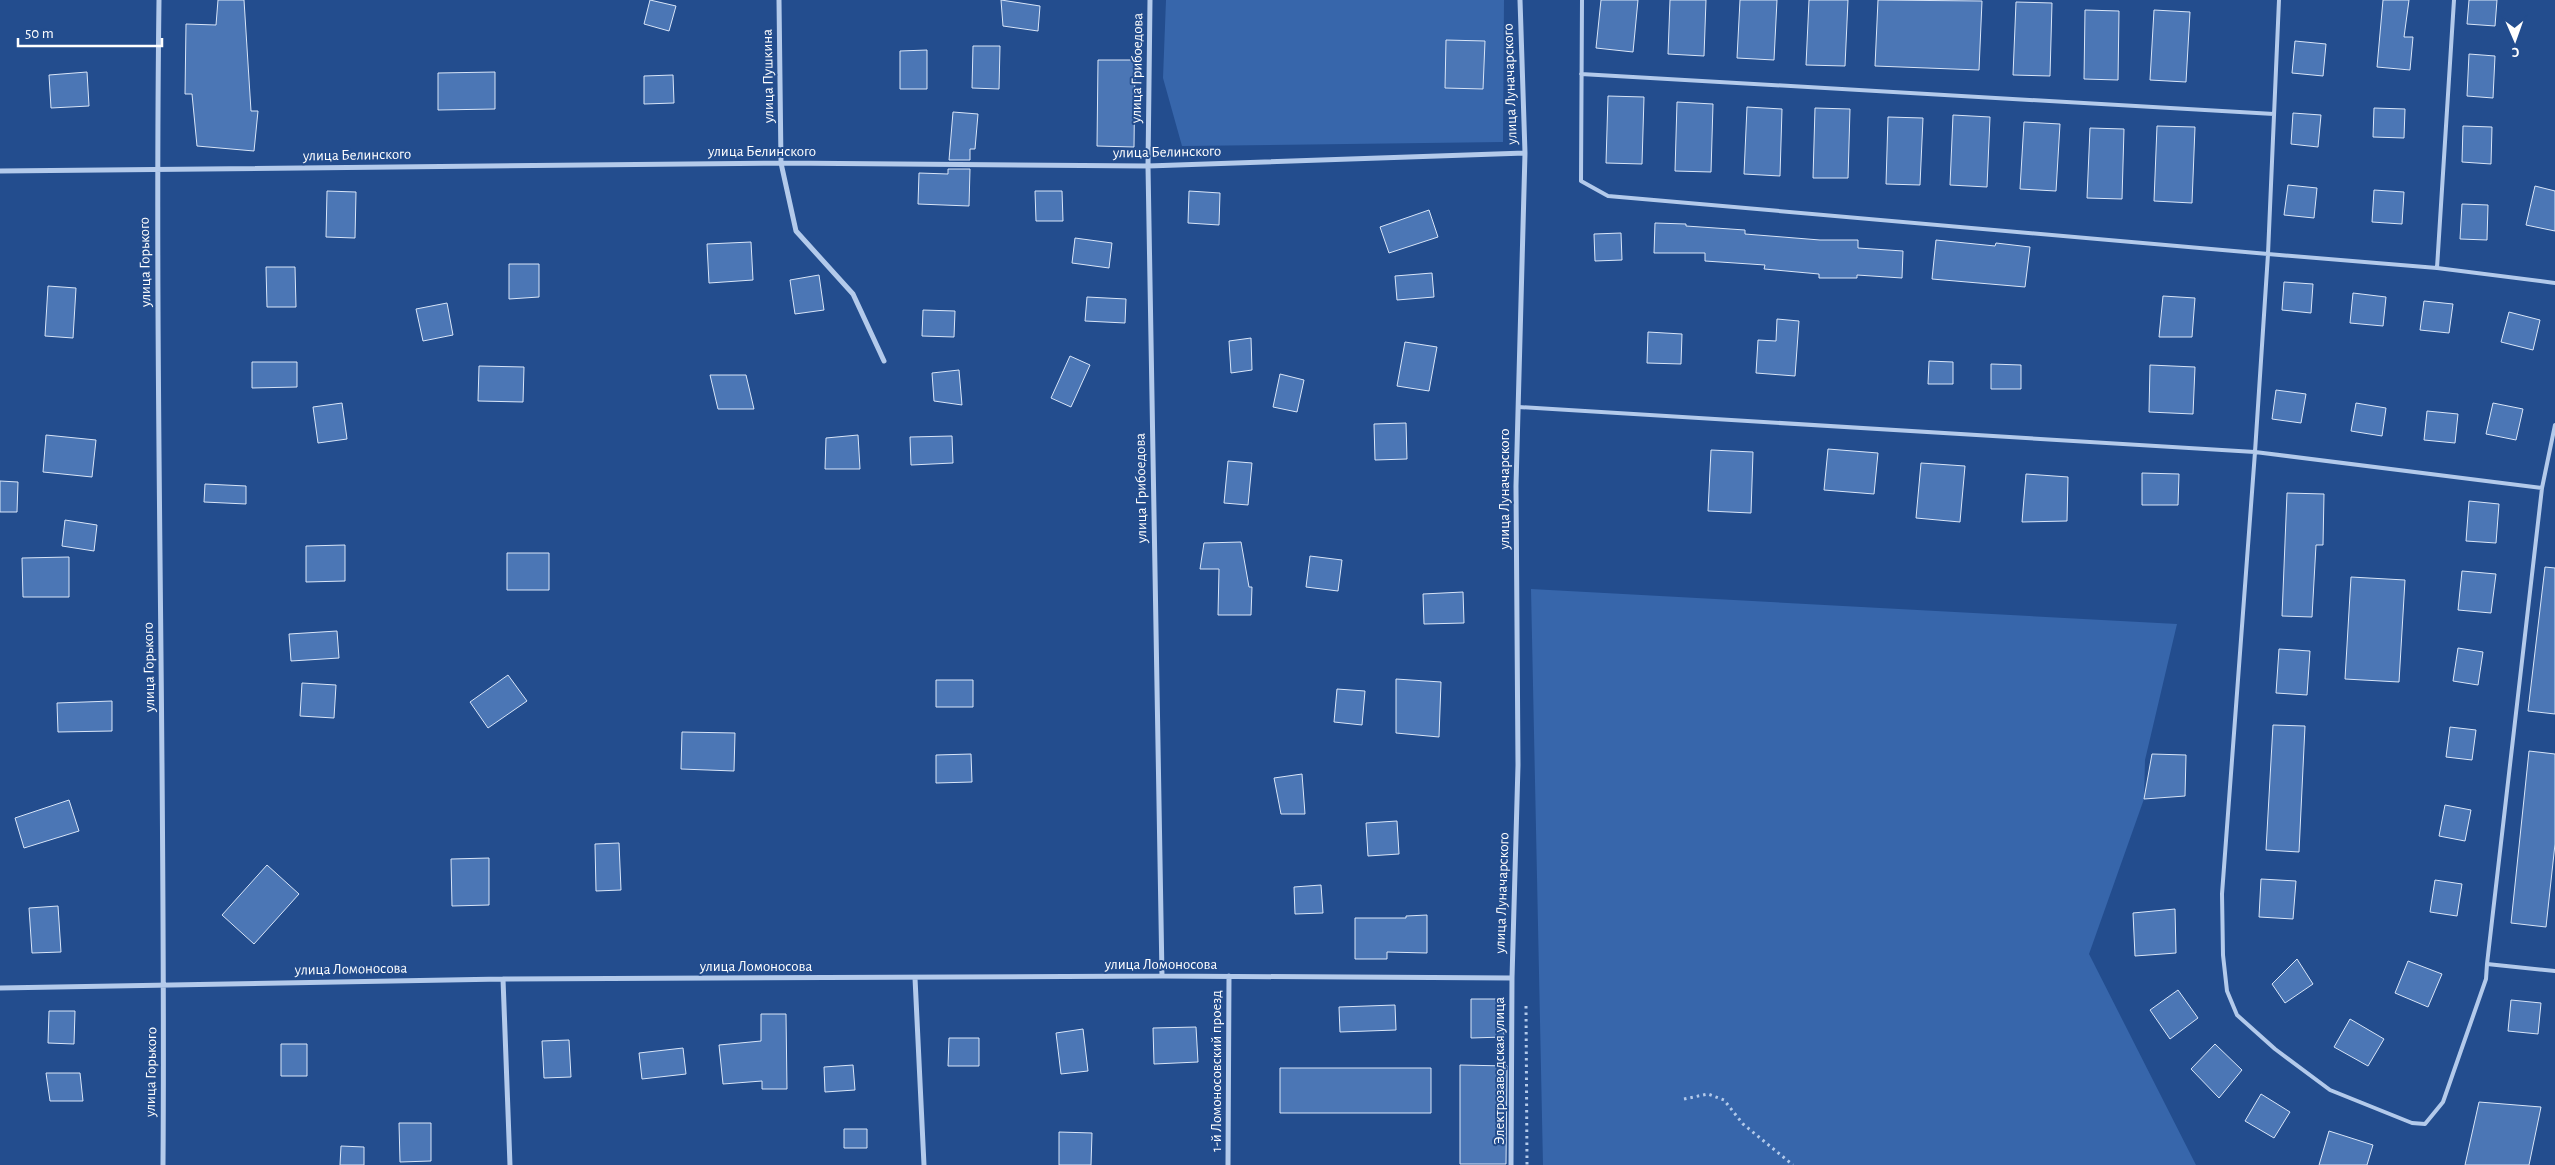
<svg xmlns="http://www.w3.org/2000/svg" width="2555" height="1165" viewBox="0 0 2555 1165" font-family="'Alegreya Sans',sans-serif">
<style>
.green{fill:#3766ab}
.building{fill:#4b76b5;stroke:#d8e5f8}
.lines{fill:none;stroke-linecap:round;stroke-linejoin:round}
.path{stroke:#b3caeb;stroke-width:3;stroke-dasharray:2.5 4;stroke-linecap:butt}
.service{stroke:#b3caeb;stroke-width:4}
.minor{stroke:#b3caeb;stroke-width:5}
.labels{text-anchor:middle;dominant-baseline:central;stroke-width:4;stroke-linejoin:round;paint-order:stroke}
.street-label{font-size:15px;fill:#fff;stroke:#234d8e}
</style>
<rect width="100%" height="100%" fill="#234d8e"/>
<path class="green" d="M1166,0H1504L1503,142L1182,146L1163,78Z
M1531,589L2177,624L2145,760L2144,799L2089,954L2196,1165H1543Z"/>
<path class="building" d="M218,0H244L251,111H258L254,151L197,146L192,94H185L186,24L216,25Z
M650,0L676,6L669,31L644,24Z
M1001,0L1040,6L1038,31L1003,26Z
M1601,0H1638L1633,52L1596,48Z
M1670,0H1706L1704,56L1668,54Z
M1740,0H1777L1774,60L1737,58Z
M1809,0H1848L1845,66L1806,65Z
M1878,0L1982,1L1979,70L1875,66Z
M2383,0H2409L2404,37H2413L2410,70L2377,67Z
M2469,0H2497L2495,26L2467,24Z
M2016,2L2052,3L2050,76L2013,75Z
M2085,10L2119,11L2118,80L2084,79Z
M2154,10L2190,12L2186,82L2150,80Z
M1446,40L1485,41L1483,89L1445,88Z
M2295,41L2326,44L2323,76L2292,73Z
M973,46H1000L999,89L972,88Z
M927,50V89H900V51Z
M2469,54L2495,56L2493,98L2467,96Z
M1098,60H1135L1134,147L1097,146Z
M87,72L89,106L51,108L49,75Z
M495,72V109L438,110V73Z
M673,75L674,103L644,104V76Z
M1608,96L1644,97L1642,164L1606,163Z
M1677,102L1713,104L1711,172L1675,171Z
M1747,107L1782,109L1780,176L1744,174Z
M1815,108L1850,109L1848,178H1813Z
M2374,108L2405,109L2404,138L2373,137Z
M953,112L978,114L975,149H970V160H949Z
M2293,113L2321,115L2318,147L2291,144Z
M1953,115L1990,117L1987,187L1950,185Z
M1888,117L1923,118L1920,185L1886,184Z
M2024,122L2060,124L2056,191L2020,189Z
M2157,126L2195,127L2192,203L2154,201Z
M2463,126L2492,127L2491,164L2462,162Z
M2090,128L2124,129L2122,199L2087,198Z
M948,169H970L969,206L918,204L919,173L948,174Z
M2288,185L2317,188L2314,218L2284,215Z
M2535,186L2555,191V231L2526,225Z
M2374,190L2404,192L2402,224L2372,222Z
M327,191L356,192L355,238L326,237Z
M1035,191H1062L1063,221H1036Z
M1189,191L1220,193L1219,225L1188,223Z
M2462,204L2488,205L2487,240L2460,239Z
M1429,210L1438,237L1389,253L1380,227Z
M1655,223L1686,224V226L1745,230V234L1820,240H1858V248L1903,251L1902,278L1857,275V278H1819V274L1764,269L1765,265L1705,261V253H1654Z
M1621,233L1622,260L1595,261L1594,234Z
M1075,238L1112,243L1109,268L1072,263Z
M1936,240L1995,246L1996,243L2030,247L2025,287L1932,279Z
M751,242L753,280L709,283L707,244Z
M509,264H539V297L509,299Z
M266,267H295L296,307H267Z
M1432,273L1434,297L1397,300L1395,276Z
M819,275L824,310L795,314L790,280Z
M2284,282L2313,284L2311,313L2282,310Z
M48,286L76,288L73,338L45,336Z
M2353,293L2386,297L2383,326L2350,323Z
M2163,296L2195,298L2192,337H2159Z
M1087,297L1126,299L1125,323L1085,321Z
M2424,301L2453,304L2449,333L2420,330Z
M447,303L453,335L423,341L416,309Z
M923,310L955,311L954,337L922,336Z
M2509,312L2540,320L2533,350L2501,342Z
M1777,319L1799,321L1795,376L1756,373L1758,340L1776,341Z
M1648,332L1682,334L1681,364L1647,363Z
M1251,338L1252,370L1231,373L1229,341Z
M1405,342L1437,347L1429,391L1397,386Z
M1070,356L1090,365L1071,407L1051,398Z
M1929,361L1953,362V384H1928Z
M252,362H297V387L252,388Z
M1991,364L2021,365V389H1991Z
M2150,365L2195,367L2193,414L2149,412Z
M479,366L524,367L523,402L478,401Z
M959,370L962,405L934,401L932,373Z
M1280,374L1304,380L1297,412L1273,407Z
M710,375H746L754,409H718Z
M2276,390L2306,394L2301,423L2272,419Z
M342,403L347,439L318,443L313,407Z
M2356,403L2386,408L2382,436L2351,431Z
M2493,403L2523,409L2516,440L2486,434Z
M2427,411L2458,414L2455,443L2424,440Z
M1406,423L1407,459L1375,460L1374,424Z
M46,435L96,440L92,477L43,472Z
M858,435L860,469H825L826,438Z
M952,436L953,463L911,465L910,437Z
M1828,449L1878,453L1874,494L1824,490Z
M1711,450L1753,452L1751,513L1708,511Z
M1228,461L1252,463L1248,505L1224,503Z
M1921,463L1965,466L1960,522L1916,518Z
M2142,473L2179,474L2178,505H2142Z
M2026,474L2068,477L2067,521L2022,522Z
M0,481L18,482L17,512H0Z
M205,484L246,486V504L204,502Z
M2287,493L2324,494L2323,545H2316L2312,617L2282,616Z
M2469,501L2499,504L2496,543L2466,541Z
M65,520L97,525L94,551L62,546Z
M1241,542L1249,587H1252L1251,615H1218L1219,569H1200L1204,543Z
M345,545V581L306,582V546Z
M507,553H549V590H507Z
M1310,556L1342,560L1338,591L1306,587Z
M69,557V597H23L22,558Z
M2545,567L2555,568V714L2528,711Z
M2462,571L2496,574L2491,613L2458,610Z
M2351,577L2405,580L2399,682L2345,679Z
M1463,592L1464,623L1424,624L1423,594Z
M337,631L339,658L291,661L289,634Z
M2458,648L2483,652L2478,685L2453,681Z
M2279,649L2310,651L2307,695L2276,693Z
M508,675L527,701L488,728L470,702Z
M1396,679L1441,682L1439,737L1396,733Z
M936,680H973V707H936Z
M302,683L336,685L334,718L300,716Z
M1337,689L1365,691L1362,725L1334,722Z
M112,701V731L58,732L57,703Z
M2273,725L2305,726L2299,852L2266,850Z
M2450,727L2476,730L2472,760L2446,757Z
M682,732L735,733L734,771L681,769Z
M2529,751L2555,754V844L2546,927L2511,923Z
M971,754L972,782L936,783V755Z
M2152,754L2186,755L2185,796L2144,799Z
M1302,774L1305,814H1281L1274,778Z
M69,800L79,831L24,848L15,818Z
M2445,805L2471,810L2465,841L2439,836Z
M1397,821L1399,854L1368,856L1366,823Z
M619,843L621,890L596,891L595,844Z
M489,858V905L452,906L451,859Z
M267,865L299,894L254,944L222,915Z
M2261,879L2296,881L2293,919L2259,917Z
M2435,880L2462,884L2457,916L2430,912Z
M1321,885L1323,913L1295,914L1294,887Z
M58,906L61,952L32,953L29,908Z
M2175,909L2176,953L2135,956L2133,913Z
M1427,915V953L1387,952V959H1355V918H1406V916Z
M2297,959L2313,984L2285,1003L2272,984Z
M2408,961L2442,974L2428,1007L2395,993Z
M2178,990L2198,1018L2170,1039L2150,1010Z
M1471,999H1503L1504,1037L1471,1038Z
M2511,1000L2541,1003L2538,1034L2508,1031Z
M1395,1005L1396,1030L1340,1032L1339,1007Z
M49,1011H75L74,1044L48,1043Z
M761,1014H786L787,1089H762V1081L723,1084L719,1045L761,1041Z
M2350,1019L2384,1039L2368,1066L2334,1047Z
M1196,1027L1198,1062L1154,1064L1153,1028Z
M1083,1029L1088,1071L1061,1074L1056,1033Z
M949,1038H979V1066H948Z
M569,1040L571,1077L544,1078L542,1041Z
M281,1044H307V1076H281Z
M2215,1044L2242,1070L2219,1098L2191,1069Z
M683,1048L686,1074L642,1079L639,1053Z
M853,1065L855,1090L825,1092L824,1067Z
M1460,1065L1507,1066L1506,1164H1460Z
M1280,1068H1431V1113H1280Z
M46,1073H80L83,1101H50Z
M2261,1094L2290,1112L2274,1138L2245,1121Z
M2479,1102L2541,1107L2529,1165H2465Z
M399,1123H431V1161L400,1162Z
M844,1129H867V1148H844Z
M2329,1131L2373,1145L2367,1165H2319Z
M1059,1132L1092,1133L1091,1165H1059Z
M341,1146L364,1147V1165H340Z"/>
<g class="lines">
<path class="path" d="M1526,1006L1527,1165
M1684,1099L1708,1094L1724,1100L1743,1124L1793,1165"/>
<path class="service" d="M1582,0L1581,181L1608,196L2268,254L2279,0
M1581,74L2274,114
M2437,268L2454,0
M1518,407L2255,452L2222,894L2223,955L2227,991L2237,1015L2275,1049L2330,1090L2412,1123L2425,1124L2443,1102L2486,979L2487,964L2555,971
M2542,488L2255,452L2268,254L2437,268L2555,283
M2487,964L2542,488L2555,425"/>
<path class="minor" d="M159,0C154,388 166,777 163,1165
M779,0L781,163L796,231L853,294L884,361
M1150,0L1148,166L1162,976
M0,171L781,163L1148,166L1525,153
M915,978L924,1165
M503,979L510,1165
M0,988L503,979L1162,976L1512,978
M1228,1165L1229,976
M1511,1165L1512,978L1518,765L1516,486L1525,153L1520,0"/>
</g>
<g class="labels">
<g class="street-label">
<text transform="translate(1137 68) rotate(-89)">улица Грибоедова</text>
<text transform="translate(768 76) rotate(-91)">улица Пушкина</text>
<text transform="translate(1510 84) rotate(-92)">улица Луначарского</text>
<text x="762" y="151">улица Белинского</text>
<text transform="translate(1167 152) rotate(-1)">улица Белинского</text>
<text transform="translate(357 155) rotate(-1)">улица Белинского</text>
<text transform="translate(145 262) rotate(-91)">улица Горького</text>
<text transform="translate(1141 488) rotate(-91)">улица Грибоедова</text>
<text transform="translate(1504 489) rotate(-90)">улица Луначарского</text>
<text transform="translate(149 667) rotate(-91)">улица Горького</text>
<text transform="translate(1502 893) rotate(-88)">улица Луначарского</text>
<text x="1161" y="964">улица Ломоносова</text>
<text x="756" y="966">улица Ломоносова</text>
<text transform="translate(351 969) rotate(-1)">улица Ломоносова</text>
<text transform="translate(1216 1071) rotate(-90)">1-й Ломоносовский проезд</text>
<text transform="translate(1499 1071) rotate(-90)">Электрозаводская улица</text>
<text transform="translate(151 1072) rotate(-89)">улица Горького</text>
</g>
</g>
<g transform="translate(2515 40) rotate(178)" stroke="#234d8e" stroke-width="4" paint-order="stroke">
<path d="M0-4L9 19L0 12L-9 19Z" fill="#ffffff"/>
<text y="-8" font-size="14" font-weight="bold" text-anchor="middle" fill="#ffffff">С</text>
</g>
<path d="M18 38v8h144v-8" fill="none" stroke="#ffffff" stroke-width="2.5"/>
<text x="25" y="38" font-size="15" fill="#ffffff" stroke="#234d8e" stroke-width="4" paint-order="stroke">50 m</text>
</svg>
